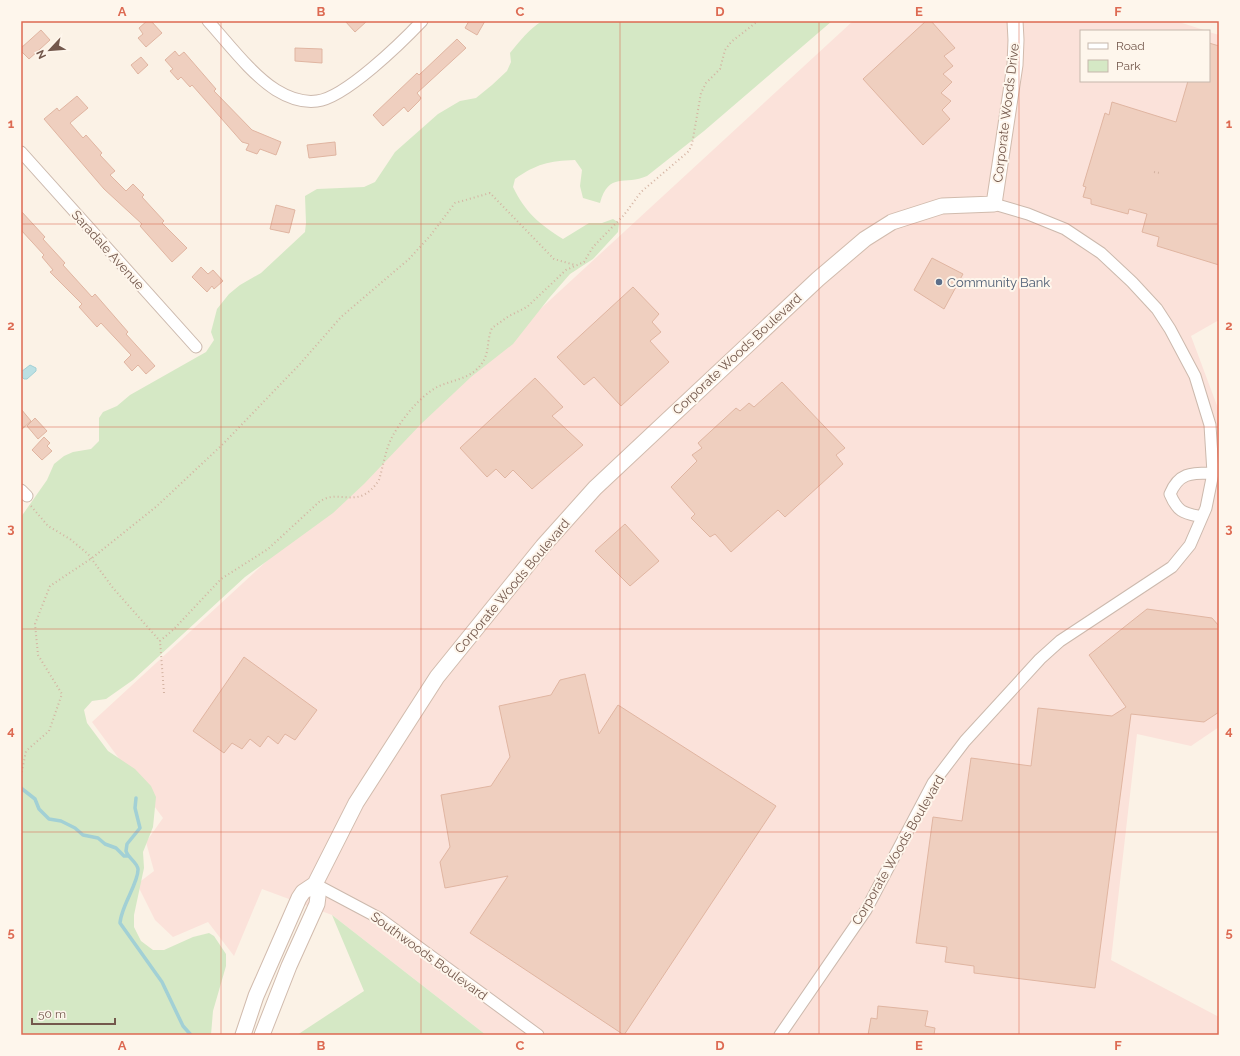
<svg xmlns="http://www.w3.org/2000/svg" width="1240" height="1056" viewBox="0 0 1240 1056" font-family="Raleway,sans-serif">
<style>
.commercial{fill:#fbe2da}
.green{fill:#d5e8c5}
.water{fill:#bbe0e3;stroke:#a2d0d5}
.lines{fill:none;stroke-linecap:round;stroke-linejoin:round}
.stream{stroke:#a2d0d5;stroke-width:3.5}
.building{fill:#efcfbf;stroke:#e0b5a1}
.street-casing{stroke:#ccb9ad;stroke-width:13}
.secondary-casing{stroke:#d1bbad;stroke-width:17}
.path{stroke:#d4b3a2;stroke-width:2;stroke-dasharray:1 3;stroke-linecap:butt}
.street{stroke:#fff;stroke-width:11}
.secondary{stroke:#fff;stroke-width:15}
.grid{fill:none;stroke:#dd6a52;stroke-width:1;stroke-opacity:0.55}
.service-dot{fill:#5c6f8a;stroke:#fef6ec;stroke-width:1.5}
.labels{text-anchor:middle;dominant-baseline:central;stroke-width:4;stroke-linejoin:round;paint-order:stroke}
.street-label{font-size:13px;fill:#73584c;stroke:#fef6ec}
.service-label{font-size:13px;fill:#4e5e75;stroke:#fef6ec;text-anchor:start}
.neatline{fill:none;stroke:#dd6a52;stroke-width:1.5}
.grid-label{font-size:13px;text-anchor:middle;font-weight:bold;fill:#dd6a52}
</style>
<rect width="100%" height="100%" fill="#fbf2e6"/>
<path class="commercial" d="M853,21H1176L1207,31H1081V81H1209V32L1219,35V320L1191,336L1219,411V727L1191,746L1137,734L1111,960L1219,1017V1035H486L332,915L262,889L234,956L208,922L173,937L155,920L137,884L154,871L146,842L163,818L92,722Z"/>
<path class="green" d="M542,21H832L704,131L647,176C625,186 609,171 600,203L583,198L580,186L582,170L575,160C549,161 536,164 515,179L513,187C525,212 539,224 563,239L589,223H602L613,219L619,223L618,232L593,259L570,274L550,297L513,344L471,377L421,424L364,484L333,513L245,577L133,680L106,699L92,701L84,710L87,723L108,751L135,769L151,786L156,797L153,827L143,852L144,868L134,915V927L141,941L153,950H164L193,937L209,933L214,936L226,954V966L213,1011L211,1035H21V517L47,480L54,464L64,456L73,452L91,449L99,441V418L103,412L117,406L130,395L206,352L214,340L211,332L217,309L229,294L240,285L261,273L305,232L306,223L305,196L317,189L364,187L375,182L395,152L438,114L460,101L476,98L492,85L507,71L511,62L510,53C520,41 529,29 542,21Z
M332,915L486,1035H297L364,991Z"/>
<path class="water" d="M30,365L36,368V371L27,379H24L21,376V372Z"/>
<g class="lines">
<path class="stream" d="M21,788L35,799L39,809L49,819L61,821L75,828L83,835L98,838L105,844L116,848L124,856H128
M136,798L135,808L140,828L127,844L126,851C128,858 137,862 138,869C139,882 121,906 120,923L162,982L183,1026L191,1035"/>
</g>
<path class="building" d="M147,21H151L162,33L146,47L138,38L143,34L139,28Z
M345,21H367L355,32Z
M469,21H485L477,35L465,28Z
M926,21H931L955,48L944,56L953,66L943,74L952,82L941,93L951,101L942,110L950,119L923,145L863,79Z
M41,30L50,40L29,59L21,51V48Z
M457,39L466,48L417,93L421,98L419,101L408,112L404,107L383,126L373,115L417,73L419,75Z
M1209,43L1219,46V265L1157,246L1159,237L1142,232L1147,214L1129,209L1128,214L1091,204V199L1083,197L1086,187L1083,186L1105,113L1109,115L1112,102L1176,122L1188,81H1209Z
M295,48L322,49V63L295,61Z
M175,51L179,56L184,52L216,89L214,91L252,130L281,142L276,155L260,149L257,154L246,150L249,144L242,142L192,85L190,87L181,77L178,80L170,71L173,69L165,60Z
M141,57L148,65L138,74L131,65Z
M77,96L88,108L70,123L83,138L86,135L102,153L100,155L115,171L110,175L126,191L133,184L144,195L142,197L164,221L162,223L187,248L172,262L140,226L142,224L104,189L44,119L57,108L59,111Z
M335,142L336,155L309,158L307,145Z
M276,205L295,210L289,233L270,229Z
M21,211L45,237L43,239L65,263L63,265L92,297L95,294L108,309L128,332L126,334L155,366L146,374L138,365L132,371L124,362L131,355L101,323L97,327L79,307L82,304L50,272L53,270L42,257L44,255L21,230Z
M932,258L963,274L944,309L914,290Z
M201,267L208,274L213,270L223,281L214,289L212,286L207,292L192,277Z
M633,287L659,314L652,322L661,332L650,341L669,362L621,406L594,377L584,385L557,357Z
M535,378L563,407L552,416L583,445L532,489L513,470L505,478L496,469L487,477L460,448Z
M782,382L845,448L836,455L843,464L785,517L778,510L731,552L715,534L710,537L691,518L695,514L671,487L697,461L692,455L702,448L698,443L736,408L740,411L749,403L754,407Z
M21,409L31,421L21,430Z
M35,418L47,431L38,439L27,426Z
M44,437L50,443L47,446L52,451L42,460L32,450Z
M625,524L659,561L630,586L595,551Z
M1147,609L1212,618L1219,626V712L1204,722L1131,714L1095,988L974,973V966L945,962L947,947L916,943L933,817L962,821L971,758L1031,766L1038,708L1112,716L1126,707L1089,655Z
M244,657L317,710L295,740L285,734L278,744L268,736L260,747L250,739L242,749L232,743L224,753L193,731Z
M585,674L599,734L618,705L776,806L624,1035L470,933L508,876L445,888L440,862L450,847L441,795L491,786L510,757L499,706L551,695L560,680Z
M878,1006L928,1011L925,1026L935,1028L934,1035H868L871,1018L877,1019Z"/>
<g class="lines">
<defs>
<path id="street" d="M208,21C228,43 251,74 276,90C289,98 302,103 317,101C345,98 402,42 422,21
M21,152L196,347
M21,490L27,496
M1202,517C1184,513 1178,513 1170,494C1179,472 1192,473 1213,473
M315,884L379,918L538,1035
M780,1035L866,910L933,783L965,741L1040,659L1060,641L1172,567L1190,545L1206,508L1213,473L1210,425L1195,376L1170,329L1157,309L1132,282L1101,253L1065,229L1028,214L994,204"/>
<path id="secondary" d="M243,1035L256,996L299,898L303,892L315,884L356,803L437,677L543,546L595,488L818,279L865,239L892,222L942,206L994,204L1015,65L1016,40L1015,21
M262,1035L289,966L317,904L318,896L315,884"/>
</defs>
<use href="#street" class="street-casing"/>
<use href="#secondary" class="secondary-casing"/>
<path class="path" d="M1154,172L1160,173
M31,506L48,526L70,539L88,554L113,588L160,641
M164,693L160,641L174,629L221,579L268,549L319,502C340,487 358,512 379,480C383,467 385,452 391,439C401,420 418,398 437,387C450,381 466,379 476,370C492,355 485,344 492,328L509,316L527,307L566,270L584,262L593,247L624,215L641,192L689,151L692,144L701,93L706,83L720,69L725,50L731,42L758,21
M21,776L26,751L49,731L62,694L38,655L35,624L50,586L92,558L157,506L223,444L300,364L341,317L409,259L430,236L455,203L490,193L554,259L575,265"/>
<use href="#street" class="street"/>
<use href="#secondary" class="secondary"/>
</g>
<path class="grid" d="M221,21V1035M421,21V1035M620,21V1035M819,21V1035M1019,21V1035M21,224H1219M21,427H1219M21,629H1219M21,832H1219"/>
<circle class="service-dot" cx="939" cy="282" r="4"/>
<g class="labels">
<g class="street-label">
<text transform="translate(1006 113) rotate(-83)">Corporate Woods Drive</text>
<text transform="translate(108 250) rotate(48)">Saradale Avenue</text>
<text transform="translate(737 354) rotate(-43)">Corporate Woods Boulevard</text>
<text transform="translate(512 586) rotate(-50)">Corporate Woods Boulevard</text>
<text transform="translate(898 850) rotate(-60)">Corporate Woods Boulevard</text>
<text transform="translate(429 956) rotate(36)">Southwoods Boulevard</text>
</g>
<g class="service-label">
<text x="947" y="282">Community Bank</text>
</g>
</g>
<rect width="1240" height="1056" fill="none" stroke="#fef6ec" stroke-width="44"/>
<rect x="1080" y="30" width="130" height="52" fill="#fef6ec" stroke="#c6b7ac"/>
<rect x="1088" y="43" width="20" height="6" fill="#ffffff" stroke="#c6b7ac"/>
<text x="1116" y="50" font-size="12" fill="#73584c">Road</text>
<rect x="1088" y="60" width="20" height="12" fill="#d5e8c5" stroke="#c6b7ac"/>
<text x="1116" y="70" font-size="12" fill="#73584c">Park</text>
<g transform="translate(50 50) rotate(244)" stroke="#fef6ec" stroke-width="3" paint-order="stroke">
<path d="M0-3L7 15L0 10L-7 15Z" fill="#73584c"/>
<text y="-6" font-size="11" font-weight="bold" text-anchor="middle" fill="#73584c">N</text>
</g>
<path d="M32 1018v6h83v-6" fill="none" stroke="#73584c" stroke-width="2"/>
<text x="38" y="1018" font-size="12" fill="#73584c" stroke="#fef6ec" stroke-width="3" paint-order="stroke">50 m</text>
<rect x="22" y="22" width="1196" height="1012" class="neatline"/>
<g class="grid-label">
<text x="122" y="16">A</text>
<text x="321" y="16">B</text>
<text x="520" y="16">C</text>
<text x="720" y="16">D</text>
<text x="919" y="16">E</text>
<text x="1118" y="16">F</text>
<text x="11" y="128">1</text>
<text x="1229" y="128">1</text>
<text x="11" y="330">2</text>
<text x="1229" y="330">2</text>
<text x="11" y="533">3</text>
<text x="1229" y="533">3</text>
<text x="11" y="735">4</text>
<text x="1229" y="735">4</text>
<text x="11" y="937">5</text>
<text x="1229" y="937">5</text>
<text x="122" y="1050">A</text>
<text x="321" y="1050">B</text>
<text x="520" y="1050">C</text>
<text x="720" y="1050">D</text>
<text x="919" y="1050">E</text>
<text x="1118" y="1050">F</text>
</g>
</svg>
